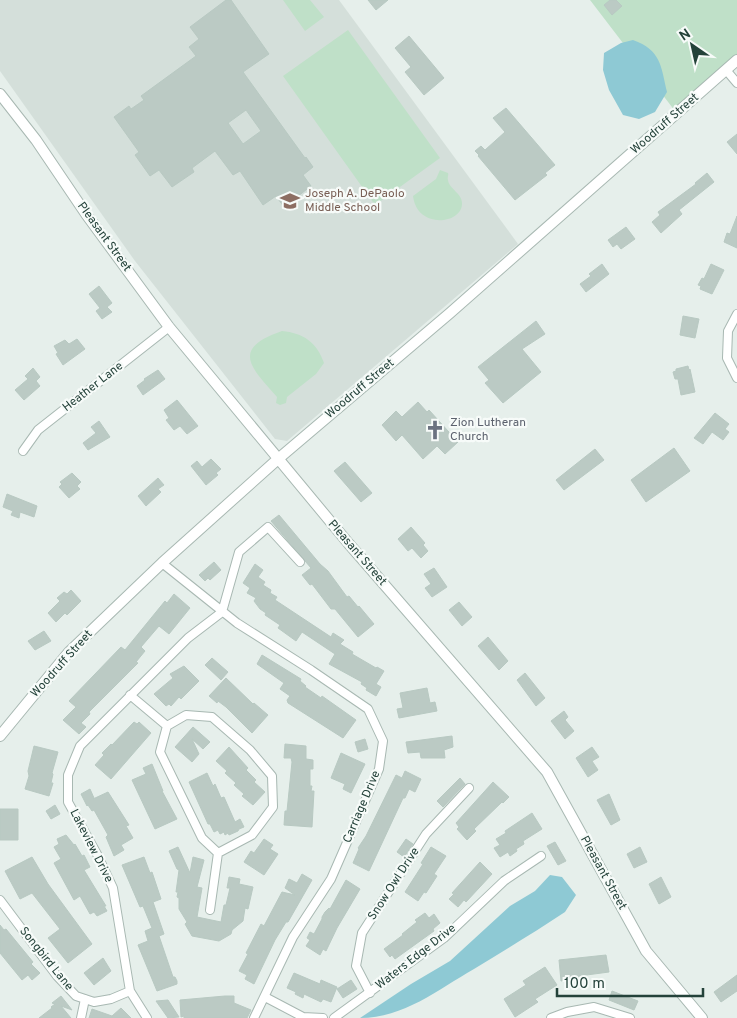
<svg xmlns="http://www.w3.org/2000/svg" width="737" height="1018" viewBox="0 0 737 1018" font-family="Overpass,sans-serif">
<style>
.built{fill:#d4dfda}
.green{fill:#bfe0c8}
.water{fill:#8ec9d4}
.building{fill:#bbcac4;stroke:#b8c9c2;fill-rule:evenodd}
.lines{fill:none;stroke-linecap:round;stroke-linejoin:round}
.minor-casing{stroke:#a8b8b2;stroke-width:10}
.tertiary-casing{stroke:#a8b8b2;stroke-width:12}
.minor{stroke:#fff;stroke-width:8}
.tertiary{stroke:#fff;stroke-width:10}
.labels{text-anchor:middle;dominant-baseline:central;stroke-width:4.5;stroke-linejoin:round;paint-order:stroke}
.street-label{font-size:12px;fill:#24423a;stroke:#f7fbf9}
.education-label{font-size:12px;fill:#785e54;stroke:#f7fbf9;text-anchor:start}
.worship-label{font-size:12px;fill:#5b616d;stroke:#f7fbf9;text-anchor:start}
</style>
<rect width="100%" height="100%" fill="#e6efeb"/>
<path class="built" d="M0,0H339L518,244L287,441L275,439L135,261L0,71Z"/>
<path class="green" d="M283,0H310L324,17L305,31Z
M590,0H737V56L675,111Z
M348,30L440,158L375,205L283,76Z
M440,170L448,173C449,175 447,177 448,180C449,189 462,193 462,203C463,224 417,230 413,196L436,179Z
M282,331C303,333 317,342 324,363L316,374L287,397L286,403L280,405L276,403L277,397C251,367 230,349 282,331Z"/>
<path class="water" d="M633,40C661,50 661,66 667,92L655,112L639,119L623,115L609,90L603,70L604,53L621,43Z
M550,875L562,877L576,895L565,912C535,932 505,950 474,969C437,990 404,1018 360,1018L411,984L450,961L510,906L535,891Z"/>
<path class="building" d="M226,0H231L269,54L243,72L305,158L306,157L313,167L303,175L311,186L284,207L276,196L263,205L240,171L233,175L215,151L192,168L194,172L172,187L159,170L150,176L135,155L139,152L114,117L129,106L131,109L144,100L141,96L196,56L189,47L199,39L190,27ZM246,110L261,131L243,144L228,123Z
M368,0H388L376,10Z
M610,0H616L622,6L612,15L604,5Z
M409,36L444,78L424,95L405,72L411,67L395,48Z
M506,108L555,165L545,173L547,175L515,200L478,156L479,155L475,151L481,146L485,150L505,132L493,118Z
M737,134V154L727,142Z
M707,173L714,182L679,210L682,214L661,233L652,222L660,215L658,212L696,184L695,183Z
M737,216V248L724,242L727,233L730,234Z
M626,227L635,239L621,249L617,244L613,247L608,240Z
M602,264L609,274L586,292L580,284L591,276L589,274Z
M711,264L724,270L712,294L700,289L701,286L698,285L702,278L704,279Z
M99,286L112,303L107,307L112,312L102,319L96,311L100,308L89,294Z
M683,316L699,319L695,338L680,335Z
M536,321L545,334L522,349L541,372L503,403L485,383L489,380L478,367Z
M77,339L85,349L63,365L56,354L58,353L54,346L65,340L69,344Z
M688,366L689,370L690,369L695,392L681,395L678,379H675L673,372L676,371V369Z
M33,368L40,377L36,381L40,386L24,400L15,390L28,379L25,376Z
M158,370L165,379L143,395L137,386L145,380L144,379Z
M177,400L198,426L187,434L180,426L174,430L166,420L169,418L164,410Z
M418,402L427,412L429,410L458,442L445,454L437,446L423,459L402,435L396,441L382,425L396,411L402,417Z
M715,413L729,424L725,429L729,432L723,440L712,432L703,444L694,438Z
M99,421L110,437L88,450L83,443L96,433L91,427Z
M674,448L690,471L646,502L631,480Z
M595,449L604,460L564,490L556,480Z
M211,459L221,469L216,473L218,475L206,485L191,466L197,461L202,467Z
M345,462L372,493L361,502L334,471Z
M72,473L81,482L77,486L80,489L69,498L59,487L62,484L60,482Z
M158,478L164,485L158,489L161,492L146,506L138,496Z
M7,494L37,506L34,517L20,512L19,518L11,515L13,511L3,507Z
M279,515L320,564L328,571L347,597L349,596L358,607L359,606L374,624L358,637L335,609H331L312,584L310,585L302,575L311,568L271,521Z
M411,527L425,543L423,545L428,551L421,558L412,548L408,551L398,539Z
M214,562L221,570L210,580L208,578L205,581L199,575Z
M255,564L263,570L258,577L265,582L263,585L271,590L270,593L277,597L275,600L331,637L333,633L344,640L340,644L353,652L352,654L376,668L377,667L384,671L376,684L381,687L376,696L366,690L367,688L361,684L362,682L329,664L335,654L302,632L296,641L278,628L280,625L265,615L266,613L260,609L254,601L256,598L247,593L250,588L243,583Z
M434,568L447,587L432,597L425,588L431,584L424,574Z
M71,590L81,601L67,615L65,613L56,622L48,613L60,601L57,598L64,592L67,594Z
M174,594L190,608L169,634L159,626L141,647L145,651L136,662L138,663L89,712L90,714L81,723L86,727L79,734L63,720L76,707L69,701L121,647L125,650L165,601L167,603Z
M459,602L472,617L462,626L449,610Z
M44,631L51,641L35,650L28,641Z
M488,637L508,661L499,670L478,646Z
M262,655L301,679L300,681L306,686L305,687L321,698L322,696L356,720L343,738L288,703L287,700L290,696L280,689L284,683L257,664Z
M212,658L228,672L221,680L205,665Z
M184,666L199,681L181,699L179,697L171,706L169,704L166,706L154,694L173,678L170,674Z
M525,673L545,698L536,706L517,680Z
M226,678L253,704L254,703L268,715L252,733L226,707L218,701L217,703L209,696Z
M427,688L430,703L435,702L437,711L399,718L397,709L403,708L400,693Z
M564,711L568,717L565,720L574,731L565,739L551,721Z
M134,722L137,724L139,722L151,733L111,779L95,765L104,755L102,753L111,744L112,745Z
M193,727L210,742L203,749L192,739L199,754L192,762L175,747Z
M452,736L453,747L444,750L445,758H421L420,752L408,753L406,742Z
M365,739L368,749L358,752L355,742Z
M285,744L306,746V759L313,760V769H310V786H312L311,791H314L312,827L284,825L285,811H287L292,762L291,758H284Z
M34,746L58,752L52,773L53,774L51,783H53L49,796L25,789L29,776L28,771Z
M229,747L248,768L246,770L256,780L254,782L265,792L253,805L242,796L244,794L234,785L236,783L225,773L227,771L216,761Z
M592,747L599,757L592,761L598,770L588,777L576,758Z
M341,753L365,764L351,793L343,789L345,784L331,778Z
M152,764L163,791H162L177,819L155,829L132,780L146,774L143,768Z
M405,771L421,779L415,792L409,789L405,798H403L369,871L353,863L359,849L358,848L366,836L396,775L402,778Z
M207,773L213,786L215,784L221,798L224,797L235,822L240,819L244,827L239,829L238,831L229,835L228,833L225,835L224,832L220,834L218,830L214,832L210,824H208L189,782Z
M460,778L465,784L443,807L437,801Z
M493,782L509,797L503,803L502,802L474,829L476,831L467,840L457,829L459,827L456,823Z
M90,789L94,798L93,799L108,792L129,825L126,826L133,838L121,845L124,850L114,856L106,837L108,835L94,810L92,811L88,805L87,806L81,794Z
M609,794L620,820L611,825L597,800Z
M55,805L60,814L51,819L46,811Z
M0,809H18V840H0Z
M532,813L542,829L523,841L524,844L516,849L517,851L510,856L508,852L500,857L494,848L500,845L496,839L506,833L505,831Z
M66,835L74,845L75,844L82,856L84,855L90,867L84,870L106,906H104L107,911L97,916L94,912L90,914L80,896L74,900L54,863L61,859L54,847L59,844L57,839Z
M264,839L273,845L270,849L278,854L264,875L244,862L251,851L254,853Z
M406,839L413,844L404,857L397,852Z
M555,842L566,861L558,865L547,846Z
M178,847L190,873L193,857L204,860L197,887L202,888L197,917L221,922L224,905H226L230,888H227L229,877L240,879L239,884L253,887L248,909L245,908L243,921L232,930L231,934L219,941L192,936L185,924L187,922L179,909V898L177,897L178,892H176L179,870L177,869L169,851Z
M431,847L446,856L434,874L437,876L426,893L424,892L418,901L405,892L423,864L421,863Z
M640,847L647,862L634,868L627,854Z
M32,857L48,884L92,944L68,963L48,938L60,929L32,893L20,899L5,871Z
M144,857L150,873L152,872L161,899L153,902L164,934L159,936L173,977H175L177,981V984L157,991L138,945L148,941L145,931L152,928L143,906L140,907L122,865Z
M480,862L492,874L466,902L464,900L458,907L449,899L454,894L452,893Z
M302,874L312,880L288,922H286L275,940L254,984L245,979L247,975L239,971L248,954L246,953L261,924L264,926L282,892L295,895L285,888L289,879L297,883Z
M661,877L671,897L659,904L649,884Z
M346,880L360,889L337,928L326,951L323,949L320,955L306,946L310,940L307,938L310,932L314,934L322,919V917L325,912L329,908L330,909Z
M425,913L429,918L434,914L440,923L433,929L434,931L395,959L392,955L390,957L384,949L403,935L402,934L417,922L415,920Z
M0,925L4,930L6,929L33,962L31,964L40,973L32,980L28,975L22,980L0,953Z
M606,955L609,972L579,976L578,979L561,981L559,960Z
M103,958L111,971L94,985L84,973Z
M545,967L557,985L535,999L538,1002L515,1017L504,999L526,985L523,981Z
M294,973L320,984L321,980L337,987L331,1002L323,999L321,1002L304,994L303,998L295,994L296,992L287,988Z
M737,975V991L721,1002L714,992Z
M351,980L357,989L343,998L337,989Z
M612,991L638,1001L634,1010L609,1000Z
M61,996L72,1010L61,1006L71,1018H39L52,1008L51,1007L55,1004L52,1003Z
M225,996H234V1003L251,1010L247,1018H184V1016L181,1017L180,1000Z
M168,1000L179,1017L168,1018L156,1001Z
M121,1008L131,1018H89L92,1009L112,1016Z"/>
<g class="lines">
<defs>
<path id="minor" d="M726,70L737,83
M737,314L728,331L727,358L737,378
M23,451L38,430L169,327
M162,563L237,623L311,670L368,709L383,741L379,769L331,879L293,937L254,1018
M130,695L167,726
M186,715L212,717L250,750L272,776L273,807L252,835L218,853L202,838L160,752L167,726Z
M0,900L57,976L76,996L94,1002L111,999L130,991
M210,910L218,853
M370,993L356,966L362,933L426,834L469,788
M265,997L303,1017L323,1018
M81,1018L85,999
M147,1018L130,991L113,888L98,856L68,802V775L80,746L188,638L222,612L239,552L268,527L300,562
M334,1018L444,938L504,881L541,856
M551,1018L567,1012L594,1007L630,1018"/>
<path id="tertiary" d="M0,94L36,140L86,214L169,327L349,544L547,772L646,951L702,1018
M0,736L69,652L162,563L278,459L450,313L737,60"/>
</defs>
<use href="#minor" class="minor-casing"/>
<use href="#tertiary" class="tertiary-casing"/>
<use href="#minor" class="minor"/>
<use href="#tertiary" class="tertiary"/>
</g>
<defs>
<symbol id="school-bare" viewBox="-9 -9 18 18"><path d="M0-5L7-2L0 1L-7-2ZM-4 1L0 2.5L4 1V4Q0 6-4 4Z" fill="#8d6e63" stroke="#f7fbf9" stroke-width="2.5" paint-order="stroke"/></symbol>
<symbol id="church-bare" viewBox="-9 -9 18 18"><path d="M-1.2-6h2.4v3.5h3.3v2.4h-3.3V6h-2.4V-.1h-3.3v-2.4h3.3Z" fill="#6b7280" stroke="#f7fbf9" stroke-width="2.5" paint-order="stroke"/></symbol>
</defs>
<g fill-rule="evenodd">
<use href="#school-bare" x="276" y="187" width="28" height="28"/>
<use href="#church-bare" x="421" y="416" width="28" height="28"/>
</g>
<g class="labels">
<g class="street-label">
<text transform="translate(665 124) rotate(-41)">Woodruff Street</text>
<text transform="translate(104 237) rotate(54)">Pleasant Street</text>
<text transform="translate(93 387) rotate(-38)">Heather Lane</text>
<text transform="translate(360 389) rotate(-40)">Woodruff Street</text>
<text transform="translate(357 553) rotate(49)">Pleasant Street</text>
<text transform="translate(62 664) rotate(-48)">Woodruff Street</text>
<text transform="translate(362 807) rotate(-67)">Carriage Drive</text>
<text transform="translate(91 846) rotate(63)">Lakeview Drive</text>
<text transform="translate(603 873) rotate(61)">Pleasant Street</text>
<text transform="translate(394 884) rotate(-57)">Snow Owl Drive</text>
<text transform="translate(416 957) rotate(-38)">Waters Edge Drive</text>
<text transform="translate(46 959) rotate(51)">Songbird Lane</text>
</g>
<g class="education-label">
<text x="305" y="194">Joseph A. DePaolo<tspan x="305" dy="14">Middle School</tspan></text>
</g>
<g class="worship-label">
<text x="450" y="423">Zion Lutheran<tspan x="450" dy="14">Church</tspan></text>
</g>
</g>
<g transform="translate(692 45) rotate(326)" stroke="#f7fbf9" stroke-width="4" paint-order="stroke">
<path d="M0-4L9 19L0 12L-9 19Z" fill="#24423a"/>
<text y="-8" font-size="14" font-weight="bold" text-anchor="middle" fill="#24423a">N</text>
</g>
<path d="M557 988v8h146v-8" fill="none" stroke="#24423a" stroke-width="2.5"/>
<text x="564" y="988" font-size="15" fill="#24423a" stroke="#f7fbf9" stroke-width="4" paint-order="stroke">100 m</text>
</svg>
